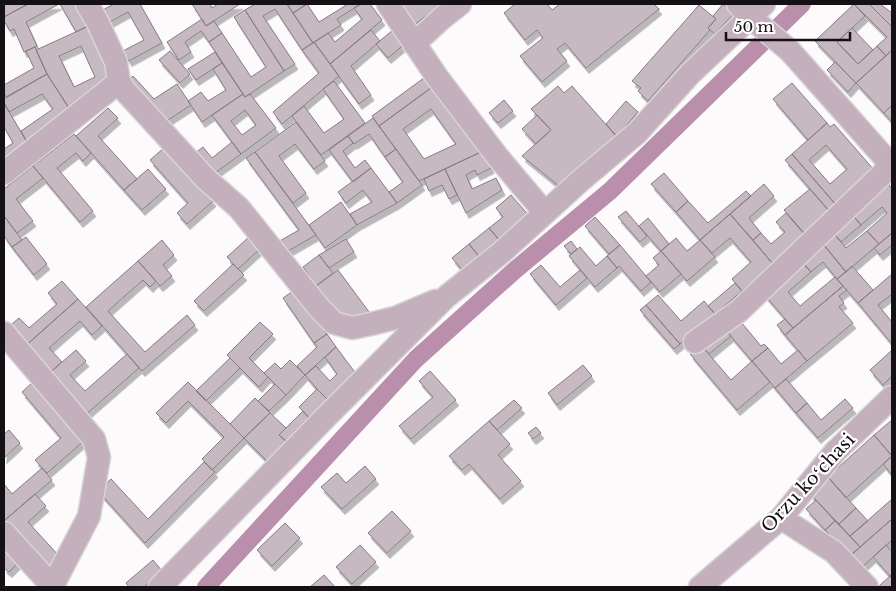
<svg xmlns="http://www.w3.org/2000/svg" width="896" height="591" viewBox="0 0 896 591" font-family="'Libre Baskerville',serif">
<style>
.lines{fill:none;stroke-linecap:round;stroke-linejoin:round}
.canal{stroke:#ba8fac;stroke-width:18}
.building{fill:#c7b9c2;stroke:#887b83;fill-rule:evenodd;filter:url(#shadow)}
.minor-casing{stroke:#d8d5d7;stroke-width:25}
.minor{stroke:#c4afbc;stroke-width:22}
.labels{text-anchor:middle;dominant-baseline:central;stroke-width:4.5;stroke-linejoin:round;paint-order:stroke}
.street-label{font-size:18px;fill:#151013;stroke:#fff}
</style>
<defs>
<filter id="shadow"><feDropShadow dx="3" dy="5.5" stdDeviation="0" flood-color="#0004"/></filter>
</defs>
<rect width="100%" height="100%" fill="#fdfafc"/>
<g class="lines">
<path class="canal" d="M206,587L416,359L515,270L610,191L802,4"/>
</g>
<path class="building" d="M4,4H28L4,17Z
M28,4H59L26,22L37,46L24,52L14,29L10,31L4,21V17Z
M60,4H79L90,25L76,32Z
M114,4H140L162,43L129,61L123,51L144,40L128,12L108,23L101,11Z
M192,4H210L212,8L218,4H240L206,26Z
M255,4H287L313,43L302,50L275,9L263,16L295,64L284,71L245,10Z
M287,4H307L293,13Z
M307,4L319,22L348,4H361L337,19L341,25L313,43L293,13Z
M361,4H370L382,20L330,64L314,42L328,33L335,42L362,19L354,8Z
M393,4H442L410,28Z
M515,4H547L552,10L560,4H657L655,5L659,9L586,68L565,43L557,49L567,61L542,82L520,56L543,38L537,30L525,40L504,13Z
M723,4L734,13L715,34L708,28L716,19L713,16Z
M854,4H869L892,27V50L886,56L877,46L887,37Z
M854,4L865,16L837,42L858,64L877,46L886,56L856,83L815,41Z
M869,4H880L892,13V27Z
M699,5L716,19L708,28L710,30L648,101L638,91L641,88L632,81Z
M245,10L284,71L245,97L209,42L222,33L251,77L266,67L234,17Z
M202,19L206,26L214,21L222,33L209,42L201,31L185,42L191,52L179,60L167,42Z
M91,25L116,78L69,108L47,74L36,50ZM81,46L95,77L74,87L59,56Z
M852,28L873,50L858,64L837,42Z
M371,30L380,41L351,66L371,95L359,104L330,64Z
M393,30L405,44L388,58L376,44Z
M314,42L339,76L282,124L273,112L319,73L302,50Z
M35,47L47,74L6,97L4,93V85L34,68L26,51Z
M892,50V105L884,113L856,83Z
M170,51L190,74L180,83L159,60Z
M215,52L222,63L196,80L188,69Z
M835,62L856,83L848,92L827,70Z
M222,63L243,94L202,122L188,101L201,92L208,101L226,90L213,69Z
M47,74L72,113L28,144L21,131L53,109L42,94L9,112L4,103V99Z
M428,75L435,85L379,126L372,116Z
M133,76L154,99L177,84L191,105L162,124L125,83Z
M334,81L365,123L321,155L292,116L304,106L324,133L344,119L323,89Z
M792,83L827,123L808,140L773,99Z
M435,85L483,151L419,181L379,126ZM431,109L456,144L424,159L403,129Z
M558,86L564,93L572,86L617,137L560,187L522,156L551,130L531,109Z
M243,94L245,97L250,94L276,128L241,154L212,115ZM245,110L256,125L242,135L231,121Z
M504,100L513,111L498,123L489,113Z
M626,101L638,112L617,137L606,124Z
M4,103L28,144L4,162V149L13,143L4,127Z
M892,105V122L884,113Z
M108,108L118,118L98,136L137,179L124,190L76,136Z
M537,115L551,130L536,144L522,129Z
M373,118L396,149L385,157L369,134L354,144L348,136Z
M296,122L325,161L314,169L295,144L279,156L306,193L293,203L255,152Z
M827,123L830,127L834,124L875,171L836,205L792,154ZM826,145L847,169L830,184L809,160Z
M74,134L91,153L83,161L76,153L57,168L93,211L80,222L33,166Z
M348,136L353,143L343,151L355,168L365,160L371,168L353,182L329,150Z
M232,142L241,154L211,176L194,154L203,147L212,158Z
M165,147L213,201L187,224L177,213L188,203L150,160Z
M396,149L422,185L397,203L389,192L403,182L385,157Z
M483,151L491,168L477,175L475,170L466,175L472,189L496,178L502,190L466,213L445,169Z
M255,152L316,235L283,254L276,243L299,230L246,158Z
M792,154L837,206L830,212L785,160Z
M33,166L43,178L16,199L33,221L17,233L4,216V189Z
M371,168L397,203L357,225L350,214L372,202L363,190L346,203L338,192Z
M148,169L166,189L142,210L124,190Z
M445,169L457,195L449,199L442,185L429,191L424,179Z
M664,173L688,201L676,212L651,184Z
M887,182L892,189V233L879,244L867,231L887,213L882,207L861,225L851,213Z
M764,184L774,196L749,218L761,233L753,240L730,214Z
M810,189L830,212L805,234L784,210Z
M746,191L751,196L700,240L676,212L688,201L708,223Z
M511,195L531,218L501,242L489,228L503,217L496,208Z
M341,202L357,225L325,248L309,225Z
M626,211L647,236L640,242L618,217Z
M786,213L805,235L772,263L753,240L761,233L771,244L785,232L776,222Z
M851,213L861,225L841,242L831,230Z
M730,214L773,264L742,291L732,279L751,262L730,238L712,253L700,240Z
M4,216L22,240L12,247L4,236Z
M595,217L620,245L609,254L585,226Z
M648,218L669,244L661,251L639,226Z
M489,228L501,242L481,259L469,244Z
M831,230L846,248L867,231L879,244L846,272L819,239Z
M892,233V245L880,255L874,248Z
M250,236L261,248L238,269L227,257Z
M26,237L47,264L34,275L12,247Z
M676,238L687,251L700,240L715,257L687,281L661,251Z
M346,239L354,252L329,268L319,255Z
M819,239L846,272L837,279L823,262L811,272L798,257Z
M162,240L174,255L163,265L172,276L160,286L138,261Z
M571,241L577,249L571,254L564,246Z
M469,244L481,259L464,272L452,258Z
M620,245L651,282L641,291L619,266L617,268L607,256Z
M580,247L596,266L607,256L617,268L595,287L569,256Z
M661,251L681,274L660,292L646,276L659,265L653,258Z
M319,255L333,273L316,286L303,267Z
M138,261L156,281L150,287L143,280L108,311L145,352L187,315L195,325L142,371L86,307Z
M801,261L811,272L788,292L800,306L835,277L843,286L793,328L763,293Z
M233,264L244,275L204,311L194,301Z
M541,265L560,287L580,270L587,278L556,305L530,274Z
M852,266L873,290L858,303L837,279Z
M338,270L372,316L344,323L316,286Z
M892,274V297L891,295L878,305L892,322V344L858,303Z
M62,281L78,299L22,349L5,330L19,318L29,328L57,304L48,293Z
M735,283L742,291L715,314L708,306Z
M843,286L847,290L839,296L844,303L839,307L853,323L807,361L785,335Z
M296,289L327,334L314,343L283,298Z
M658,295L681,321L704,301L715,314L680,344L646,305Z
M78,299L102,326L92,335L80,321L49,348L62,362L46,376L22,349Z
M646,305L680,344L674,349L640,310Z
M736,316L761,346L764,344L768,348L752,361L723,327Z
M785,319L793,328L785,335L777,325Z
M260,322L273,334L249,358L268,377L259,387L227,355Z
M723,327L731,336L709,354L701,345Z
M327,334L336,347L305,375L297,366L317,347L314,343Z
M701,345L731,380L752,361L770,382L737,410L690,354Z
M336,347L357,375L330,402L317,389L305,375L316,366L330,381L337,374L325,357Z
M768,348L781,364L798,350L807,361L775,388L752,361Z
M76,350L86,361L70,375L85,391L127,354L139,368L83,417L46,376Z
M891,351L892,352V376L883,385L870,370Z
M230,358L240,368L206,401L196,391Z
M290,360L305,375L286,395L264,373L275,363L281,369Z
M583,365L592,376L557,405L548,393Z
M430,371L456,400L411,439L399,426L433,397L419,381Z
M786,379L807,403L796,413L775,388Z
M33,382L85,440L47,473L35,460L61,438L22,392Z
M188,382L244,438L212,470L202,459L224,437L188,401L166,423L156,413Z
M275,384L286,395L269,411L258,401Z
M317,389L330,402L312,421L299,407Z
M255,398L270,413L244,438L230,424Z
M845,399L853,408L818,438L796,413L807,403L821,420Z
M514,400L522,408L497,430L489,421Z
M303,411L312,421L289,444L279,435Z
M270,413L286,428L279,435L289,444L269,463L244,438Z
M892,420V456L874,435Z
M489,421L510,444L498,455L521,481L500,499L469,464L462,470L449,456Z
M536,427L541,433L533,439L528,433Z
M9,430L20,443L4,458V434Z
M874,435L892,456L846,498L828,477Z
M892,456V475L883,464Z
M204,462L215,472L145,543L98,491L111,479L148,519Z
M365,466L376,479L342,509L321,487L337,473L346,483Z
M42,468L52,480L5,520L4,518V484L12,494Z
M828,477L856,508L839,524L810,494Z
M35,494L46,506L28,522L59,556L47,567L5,520Z
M892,499V519L860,547L850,536Z
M816,500L835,521L825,530L806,509Z
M856,508L868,521L850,536L839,524Z
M392,511L411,531L387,553L368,533Z
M892,519V540L861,568L850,556Z
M835,521L860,547L850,556L825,530Z
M285,523L300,538L272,566L257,550Z
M360,545L376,562L352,584L336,567Z
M886,545L892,552V574L890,576L873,557Z
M9,546L21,560L9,572L4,568V551Z
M153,560L163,572L144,587H129L126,583Z
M324,575L335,587H310Z
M890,576L892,579V587H880L879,586Z"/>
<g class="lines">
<defs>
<path id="minor" d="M87,4L98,23L116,62L119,82L126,92L206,179L239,208L320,309L334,323L352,328L371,324L395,318L435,301
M388,4L437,77L497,156L545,213
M738,4L750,17L790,51L892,166
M414,44L441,19L460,4
M4,173L119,82
M4,333L94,439L99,457L89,516L52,587
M695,342L739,311L892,165
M781,518L834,552L867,587
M4,533L53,587
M160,587L326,417L446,297L502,252L580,181L637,133L690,74L764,4
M700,587L781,518L835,452L892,397"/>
</defs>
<use href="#minor" class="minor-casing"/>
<use href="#minor" class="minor"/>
</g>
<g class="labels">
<g class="street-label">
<text transform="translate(808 483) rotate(-47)">Orzu koʻchasi</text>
</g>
</g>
<rect width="896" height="591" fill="none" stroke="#151013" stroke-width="10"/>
<path d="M726 32v8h124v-8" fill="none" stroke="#151013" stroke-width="2.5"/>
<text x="734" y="32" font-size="15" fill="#151013" stroke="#ffffff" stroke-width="4" paint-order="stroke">50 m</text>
</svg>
